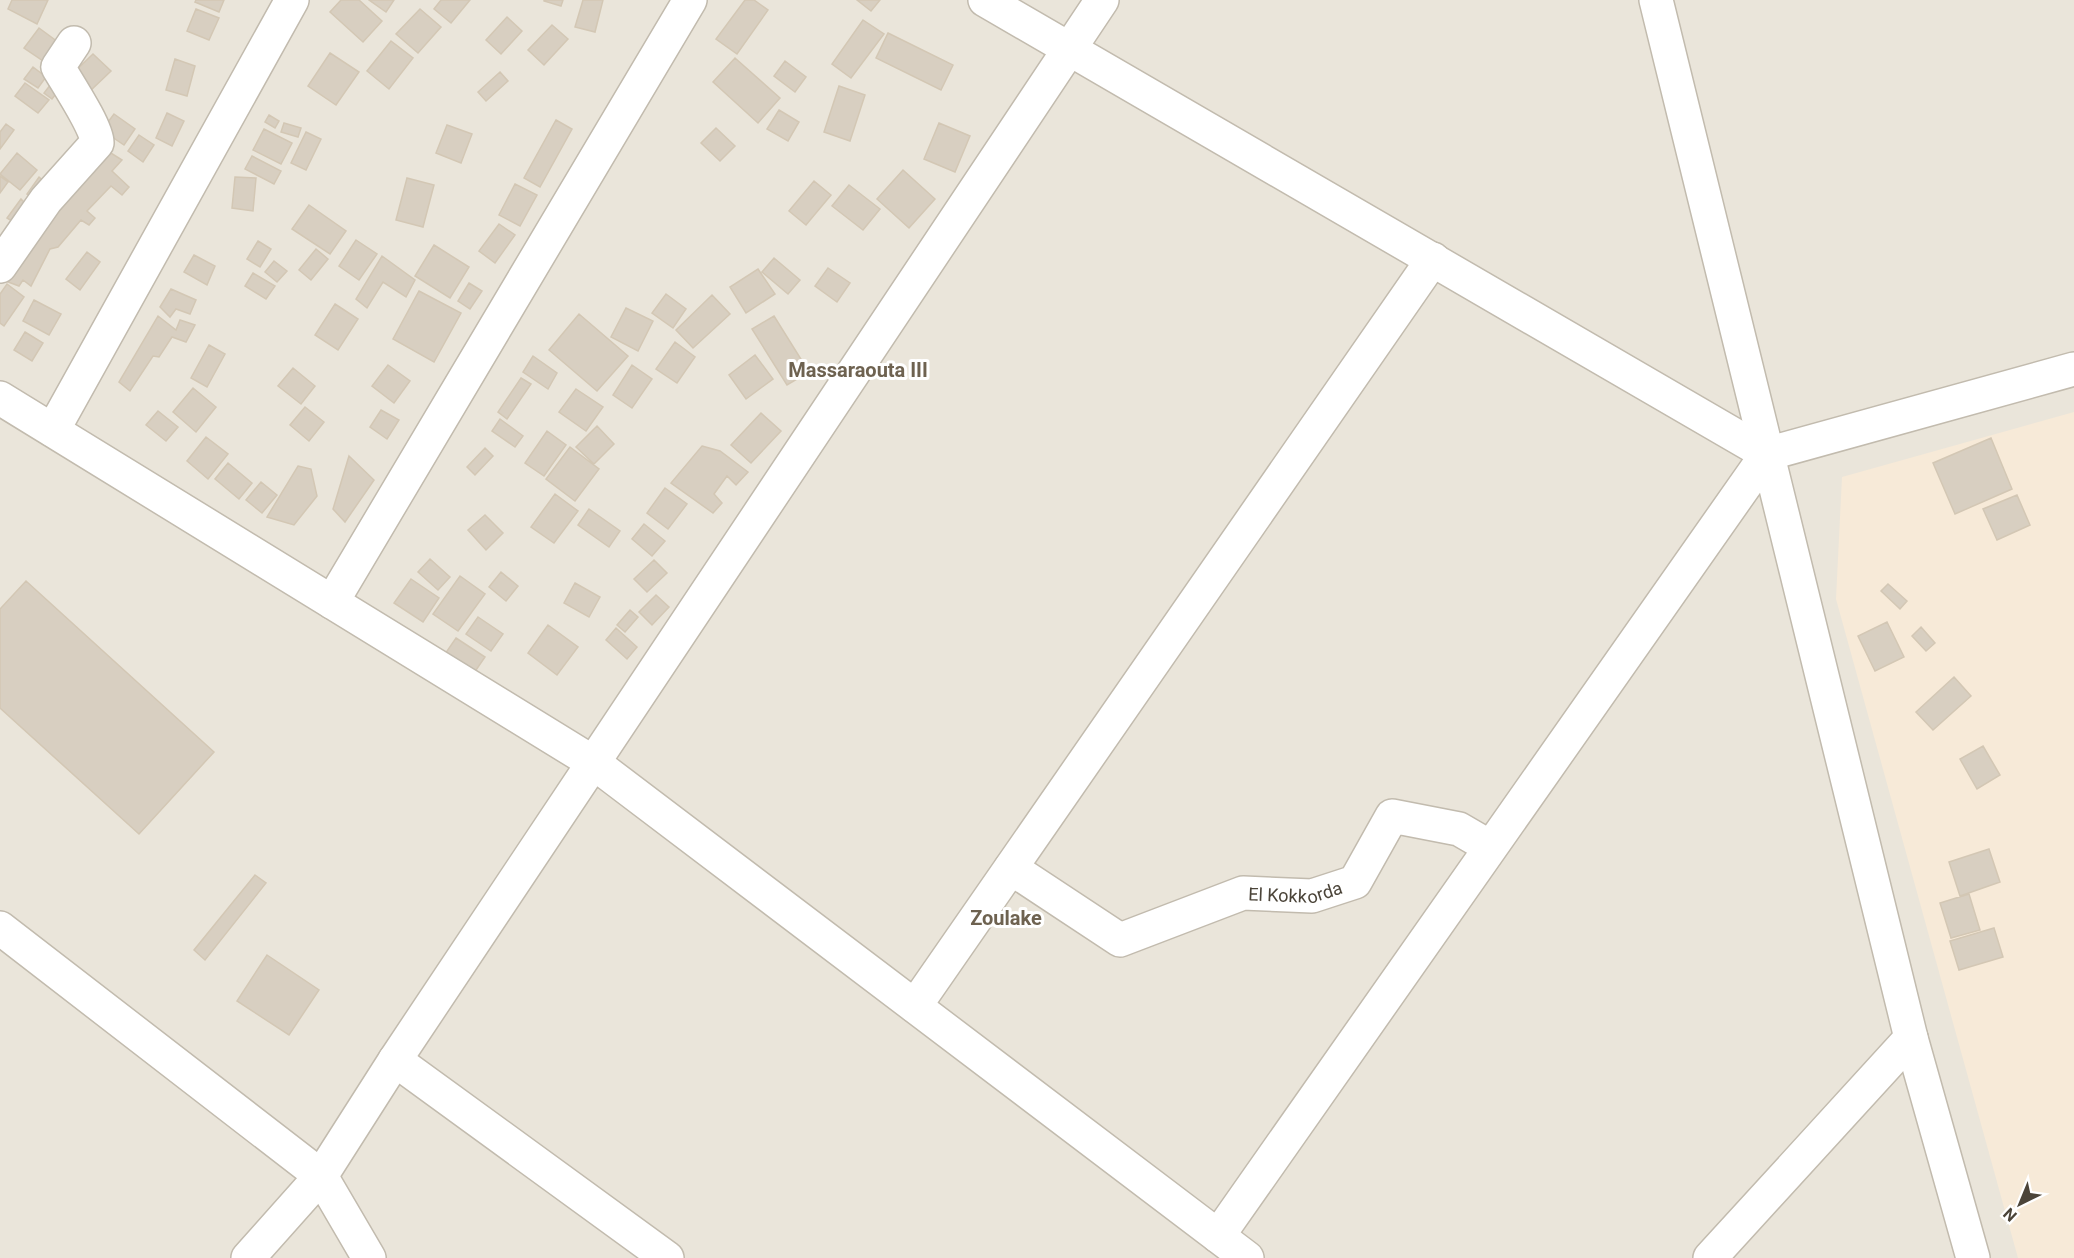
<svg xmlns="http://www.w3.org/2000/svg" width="2074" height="1258" viewBox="0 0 2074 1258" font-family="Roboto,sans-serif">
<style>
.residential{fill:#eae5da}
.commercial{fill:#f7ead8}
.building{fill:#d8cfc1;stroke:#d3c7b4;stroke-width:1.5}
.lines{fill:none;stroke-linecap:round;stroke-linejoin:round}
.minor-casing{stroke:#c2bbae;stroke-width:36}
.minor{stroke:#fff;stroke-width:33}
.labels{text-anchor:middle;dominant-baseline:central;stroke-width:6;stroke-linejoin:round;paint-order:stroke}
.street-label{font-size:18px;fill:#4b4439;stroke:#fff}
.neighbourhood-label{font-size:20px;font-weight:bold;fill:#6e6250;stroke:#fff}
</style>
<rect width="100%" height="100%" fill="#f6f3ec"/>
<path class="residential" d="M0,0H2074V1258H0Z"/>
<path class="commercial" d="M2074,412V1258H2018L1836,599L1842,477Z"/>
<path class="building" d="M12,0H48L37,24L8,9Z
M196,0H224L219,12L195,2Z
M341,0H359L382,21L363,42L330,12Z
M369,0H394L386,12Z
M441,0H470L451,23L434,9Z
M544,0H563L561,6L544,1Z
M583,0H603L595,32L575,27Z
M745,0H754L768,10L737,54L716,39Z
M857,0H880L871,11Z
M196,9L219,18L209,40L187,31Z
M420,9L441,27L418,53L396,34Z
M507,17L522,31L501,54L486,40Z
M863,20L884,34L851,78L832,64Z
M552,25L568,39L544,65L528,50Z
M39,28L66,48L52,67L24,48Z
M888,33L953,65L941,90L876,58Z
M391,41L413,58L389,89L367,71Z
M330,53L359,72L336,105L308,86Z
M93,54L111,71L88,93L70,76Z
M735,58L780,98L758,123L713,82Z
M175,59L195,66L187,96L166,90Z
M785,61L806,77L795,92L774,76Z
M33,67L46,77L38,88L24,79Z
M500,72L508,81L486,101L478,92Z
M54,80L62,86L52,99L44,93Z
M25,83L49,100L38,113L15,96Z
M839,86L865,95L850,141L824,132Z
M779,110L799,122L788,141L767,129Z
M167,113L184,121L172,146L156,138Z
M114,114L135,129L124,145L102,130Z
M269,115L279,121L275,128L265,122Z
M556,120L572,129L540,187L524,178Z
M284,123L301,128L298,137L281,132Z
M939,123L970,136L955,172L924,159Z
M6,124L14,130L0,149V132Z
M447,125L472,134L461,163L436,153Z
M716,128L735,146L720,161L701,143Z
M264,129L292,143L281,164L253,150Z
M306,132L321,139L306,170L291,163Z
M139,135L154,145L143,162L128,151Z
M106,150L122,160L112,171L129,187L122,195L111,186L87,211L95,218L89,225L81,220L58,247L50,249L31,286L23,280L19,286L0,279Z
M17,153L37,170L20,190L0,174Z
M252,156L281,171L274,184L245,169Z
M903,170L935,199L909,228L877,199Z
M0,176L8,182L0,193Z
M39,177L46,183L34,199L27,194Z
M235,177L256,178L253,211L232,208Z
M407,178L434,185L423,227L396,220Z
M814,181L831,195L806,225L789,211Z
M515,184L537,195L520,226L499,215Z
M849,185L880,209L863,230L832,206Z
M21,199L28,206L15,223L7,218Z
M309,205L346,231L330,254L292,229Z
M499,224L515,235L495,263L479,251Z
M356,240L377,254L359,280L339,266Z
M258,241L271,249L260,267L247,259Z
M434,245L469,267L450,298L415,276Z
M316,249L328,259L311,280L299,270Z
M87,252L100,262L80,290L66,279Z
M194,255L215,266L207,285L184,272Z
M382,256L415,280L406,297L383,282L367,308L356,299Z
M774,258L800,280L788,294L762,272Z
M274,261L287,271L277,282L265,272Z
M828,268L850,283L837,302L815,286Z
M758,269L775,294L746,313L730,287Z
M253,273L275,286L266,299L245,286Z
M469,283L482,291L470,309L458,301Z
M7,284L24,297L4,326L0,323V294Z
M171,289L196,300L190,314L176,309L170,317L160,307Z
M419,291L461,313L434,362L393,339Z
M666,294L686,309L673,328L652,313Z
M712,295L730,314L693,348L676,330Z
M34,300L61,314L49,335L23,321Z
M335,304L358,319L338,350L315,335Z
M626,308L653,321L638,351L611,337Z
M579,314L628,356L597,391L549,350Z
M158,316L176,330L180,320L195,325L186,342L172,337L159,357L153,356L130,391L119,382Z
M774,316L809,372L787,385L752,329Z
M25,332L43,343L32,361L14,350Z
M675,342L695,357L677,383L656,369Z
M209,345L225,354L207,387L191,378Z
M755,355L773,379L746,399L729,375Z
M533,356L557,373L548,389L523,372Z
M388,365L410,381L394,403L372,386Z
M632,365L652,379L632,408L613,395Z
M293,368L315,386L301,404L278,386Z
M521,378L531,384L507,419L498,412Z
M193,388L216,407L196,432L173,412Z
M576,389L603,407L586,431L559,412Z
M305,407L324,422L309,441L290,425Z
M381,410L399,420L387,439L370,427Z
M158,411L178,427L166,441L146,425Z
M761,413L781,431L751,463L731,445Z
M500,419L523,436L515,447L492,431Z
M597,426L614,444L594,464L576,447Z
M547,431L566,445L544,476L525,463Z
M206,437L228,454L208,479L187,461Z
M1991,438L2012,489L1955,514L1933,463Z
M702,446L720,451L748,472L736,485L727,476L714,494L722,503L713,513L671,483Z
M570,447L599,469L575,501L546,479Z
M485,448L493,456L475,475L467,467Z
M349,456L374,480L345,522L333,509Z
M228,463L252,483L239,499L215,479Z
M298,466L311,469L317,496L294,525L267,517Z
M261,482L277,495L262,513L246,500Z
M665,488L687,504L668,529L647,513Z
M555,494L578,511L554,543L531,527Z
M2017,495L2030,525L1997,540L1983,509Z
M589,509L620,531L609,547L578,525Z
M485,515L503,533L486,550L468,530Z
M644,524L665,541L652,556L632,539Z
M430,559L450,577L438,590L418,572Z
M654,560L667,573L647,592L634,579Z
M501,572L518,586L506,601L489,587Z
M460,576L485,594L458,631L433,614Z
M411,579L439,598L423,622L394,603Z
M26,581L214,752L139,834L0,708V609Z
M575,583L600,597L589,617L564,603Z
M1888,584L1907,601L1900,609L1881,591Z
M656,595L669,607L652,625L639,612Z
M630,610L638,617L625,632L617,625Z
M478,617L503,634L491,651L466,634Z
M1887,622L1904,657L1875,671L1858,636Z
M548,625L578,647L557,675L528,653Z
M1921,627L1935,643L1926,651L1912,636Z
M616,628L637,647L627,659L606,640Z
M456,638L485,657L474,673L445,654Z
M1954,677L1971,696L1933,730L1916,712Z
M1983,746L2000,775L1977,789L1960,759Z
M1989,849L2000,882L1960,896L1949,862Z
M255,875L266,883L205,960L194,950Z
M1969,894L1980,930L1951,938L1940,903Z
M1994,928L2003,957L1959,970L1950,941Z
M267,955L319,990L289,1035L237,1001Z"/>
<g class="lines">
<defs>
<g id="minor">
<path d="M985,0L1767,454"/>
<path d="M1656,0L1911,1038L1973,1258"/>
<path d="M0,266L46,200L97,143C99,131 66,81 58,67L74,43"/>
<path d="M0,398L594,763L1247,1258"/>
<path d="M53,430L292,0"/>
<path d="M332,602L690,0"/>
<path id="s1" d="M1011,868L1120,940L1243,893L1312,896L1355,882L1392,816L1459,829L1490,847"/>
<path d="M0,928L321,1176L369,1258"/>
<path d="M915,1006L1433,259"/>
<path d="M395,1060L667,1258"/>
<path d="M1218,1236L1767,454L2074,369"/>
<path d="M248,1258L321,1176L395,1060L1102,0"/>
<path d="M1710,1258L1911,1038"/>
</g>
</defs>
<use href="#minor" class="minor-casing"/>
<use href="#minor" class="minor"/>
</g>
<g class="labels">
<g class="street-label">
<text stroke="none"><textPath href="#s1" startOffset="315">El Kokkorda</textPath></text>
</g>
<g class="neighbourhood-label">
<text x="858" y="370">Massaraouta III</text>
<text x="1006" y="918">Zoulake</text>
</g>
</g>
<g transform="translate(2020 1204) rotate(223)" stroke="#ffffff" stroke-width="4.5" paint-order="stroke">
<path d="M0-4.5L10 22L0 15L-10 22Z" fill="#4b4439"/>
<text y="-9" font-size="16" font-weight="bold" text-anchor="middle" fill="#4b4439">N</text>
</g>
</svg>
